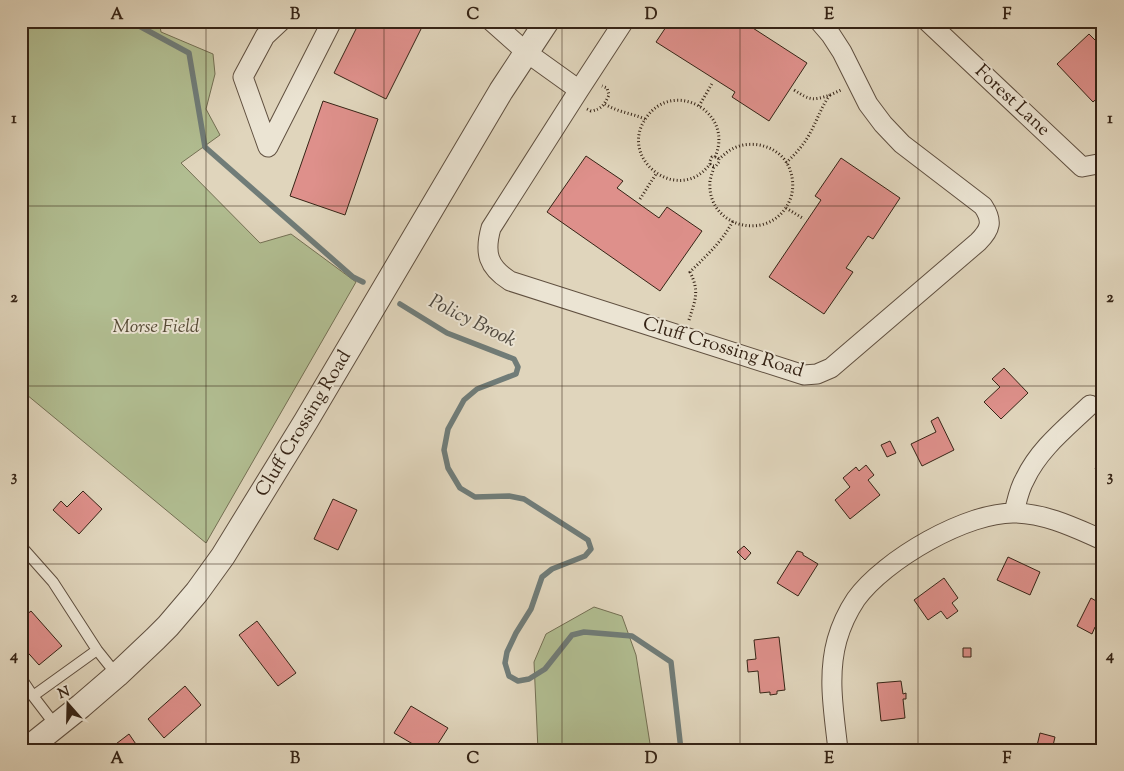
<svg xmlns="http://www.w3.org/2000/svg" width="1124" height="771" viewBox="0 0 1124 771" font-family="'Sorts Mill Goudy',serif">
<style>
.green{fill:#b1bd91;stroke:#747054}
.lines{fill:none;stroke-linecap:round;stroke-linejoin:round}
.stream{stroke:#707c78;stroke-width:5.5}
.building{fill:#de908b;stroke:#362416}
.service-casing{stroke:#605040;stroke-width:12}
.minor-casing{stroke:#605040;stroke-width:21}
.tertiary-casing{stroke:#605040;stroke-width:26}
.path{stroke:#362416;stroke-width:3;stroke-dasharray:1 2.5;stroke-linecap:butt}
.service{stroke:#ebe4d3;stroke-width:10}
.minor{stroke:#ebe4d3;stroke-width:19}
.tertiary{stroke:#ebe4d3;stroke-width:24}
.grid{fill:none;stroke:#362416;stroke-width:1;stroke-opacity:0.55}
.labels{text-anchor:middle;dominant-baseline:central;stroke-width:4;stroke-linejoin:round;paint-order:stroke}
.street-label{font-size:19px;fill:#362416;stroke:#ebe4d3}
.park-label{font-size:19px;font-style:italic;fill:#554a35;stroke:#ebe4d3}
.water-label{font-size:20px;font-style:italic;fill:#4e483f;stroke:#ebe4d3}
.neatline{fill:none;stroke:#362416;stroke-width:2}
.grid-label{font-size:16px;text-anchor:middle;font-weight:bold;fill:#362416}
</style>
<rect width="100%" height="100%" fill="#e0d5bc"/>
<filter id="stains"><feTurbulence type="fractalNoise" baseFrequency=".004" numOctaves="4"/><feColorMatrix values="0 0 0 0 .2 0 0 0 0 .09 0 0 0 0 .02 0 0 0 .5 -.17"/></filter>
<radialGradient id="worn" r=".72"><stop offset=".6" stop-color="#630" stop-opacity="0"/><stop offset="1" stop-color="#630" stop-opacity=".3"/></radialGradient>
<path class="green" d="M21,21H159L161,32L213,54L215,74L206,109L220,135L181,163L260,243L291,234L356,282L206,543L21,390Z
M594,607L622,616L636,655L651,750H538L534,662L546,634Z"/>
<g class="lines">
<path class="stream" d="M130,21L189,53L205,147L353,277L363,282
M400,304L447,333L514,359L518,367L516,374L477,389L464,400L448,429L444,450L448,468L460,488L475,497L509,496L524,499L588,540L591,549L585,556L552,569L542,577L531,609L516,633L507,652L505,663L509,676L518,681L529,679L545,669L572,635L584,632L632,636L671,662L681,750"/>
</g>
<path class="building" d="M360,21H425L386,99L334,73Z
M670,21H742L807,63L769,121L732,97L735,92L656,42Z
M1089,34L1103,48V93L1093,102L1057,64Z
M323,101L378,119L345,215L290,196Z
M586,156L623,181L617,188L659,218L667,207L702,231L660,291L547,212Z
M841,158L900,198L873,239L868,236L846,268L853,272L824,314L769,277L821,200L815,196Z
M1004,368L1028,393L1001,419L984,402L1000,387L992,379Z
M938,417L954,450L922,466L911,444L936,432L931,421Z
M890,441L896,453L887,457L881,445Z
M1103,456V474L1095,469Z
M866,465L874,475L868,480L880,495L850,519L835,500L850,487L843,478L856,467L859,471Z
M83,491L102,509L79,534L53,510L61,501L67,507Z
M333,499L357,510L338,550L314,539Z
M744,546L751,553L745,560L737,552Z
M797,551L801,552L803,553V555L818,564L798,596L777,583Z
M1008,557L1040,572L1030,595L997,580Z
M944,578L958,598L952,603L958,611L947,619L941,611L928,620L914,600Z
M1091,598L1103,605V631L1095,627L1092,634L1077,626Z
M31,611L62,646L39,665L21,645V619Z
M257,621L296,673L278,686L239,635Z
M779,637L785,690L777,691V694L770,695V692L760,693L758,671L748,672L747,660L756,659L754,640Z
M963,648H971V657H963Z
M901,681L903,694L906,693V699H903L905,718L881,721L877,683Z
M185,686L201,705L164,738L148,719Z
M411,706L448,728L434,750H423L394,733Z
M1040,733L1055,737L1052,750H1036Z
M129,734L140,750H108Z"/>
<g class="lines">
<defs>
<path id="service" d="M21,546L53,582L97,650L117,675
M21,678L33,696L97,650
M33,696L56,726"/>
<path id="minor" d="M281,21L265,36L243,77L268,147L332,21
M491,21L526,52L579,90
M624,21L579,90L491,228C484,253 488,267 510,281L804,375L817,374L831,368L978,242C991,229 993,221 983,206L902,144L883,124L868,104L842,52L831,35L819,21
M927,21L1082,167L1103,163
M1014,512C1017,501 1019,489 1025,479C1039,449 1066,428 1090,405
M838,750C834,713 827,676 837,640C841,626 848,611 856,599C884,560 968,511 1016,513C1047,514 1075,528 1103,540"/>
<path id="tertiary" d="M26,750L81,706L117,675L155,639L168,626L197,592L223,556L306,421L501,91L547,21"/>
</defs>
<use href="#service" class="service-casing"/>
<use href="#minor" class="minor-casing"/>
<use href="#tertiary" class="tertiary-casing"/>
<path class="path" d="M830,95L841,90
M605,104C617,112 631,113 645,119
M699,106L713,82
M587,109L591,111C602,109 604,105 609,95L607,88L602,86
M715,157C735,112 673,78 646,118C617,159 679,206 710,164V161L712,157H717L719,159
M786,163C795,154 803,146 809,135C817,121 821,107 830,95C812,101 810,100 794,90
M710,164L713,166H716L719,162V159C724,155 729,150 734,148C754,139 780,147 789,167C793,177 794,187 791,197C775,244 706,230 710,181C711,176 713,171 714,166
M640,199L656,174
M786,208L804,219
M689,320C695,300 700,292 690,272C707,255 721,243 733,221"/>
<use href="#service" class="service"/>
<use href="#minor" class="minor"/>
<use href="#tertiary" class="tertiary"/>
</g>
<path class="grid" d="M206,21V750M384,21V750M562,21V750M740,21V750M918,21V750M21,206H1103M21,386H1103M21,564H1103"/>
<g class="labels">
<g class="street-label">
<text transform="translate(1012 101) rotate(43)">Forest Lane</text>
<text transform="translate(723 348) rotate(17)">Cluff Crossing Road</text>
<text transform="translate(304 424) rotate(-59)">Cluff Crossing Road</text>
</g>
<g class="park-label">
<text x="156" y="327">Morse Field</text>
</g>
<g class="water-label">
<text transform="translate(472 322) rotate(26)">Policy Brook</text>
</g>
</g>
<rect width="1124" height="771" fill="none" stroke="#e0d5bc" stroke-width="55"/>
<g transform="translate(68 704) rotate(340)" stroke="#ebe4d3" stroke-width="4" paint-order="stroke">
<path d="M0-4L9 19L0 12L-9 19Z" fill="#362416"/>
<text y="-8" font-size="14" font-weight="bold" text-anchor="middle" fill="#362416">N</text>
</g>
<rect x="28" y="28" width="1068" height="716" class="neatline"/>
<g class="grid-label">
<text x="117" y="19">A</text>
<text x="295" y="19">B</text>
<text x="473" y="19">C</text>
<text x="651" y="19">D</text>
<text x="829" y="19">E</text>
<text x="1007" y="19">F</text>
<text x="14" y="123">1</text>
<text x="1110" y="123">1</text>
<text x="14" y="302">2</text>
<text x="1110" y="302">2</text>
<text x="14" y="481">3</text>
<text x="1110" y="481">3</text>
<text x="14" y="660">4</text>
<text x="1110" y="660">4</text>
<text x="117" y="763">A</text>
<text x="295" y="763">B</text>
<text x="473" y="763">C</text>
<text x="651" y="763">D</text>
<text x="829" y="763">E</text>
<text x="1007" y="763">F</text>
</g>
<rect width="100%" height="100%" filter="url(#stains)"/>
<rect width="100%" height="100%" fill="url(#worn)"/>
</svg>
